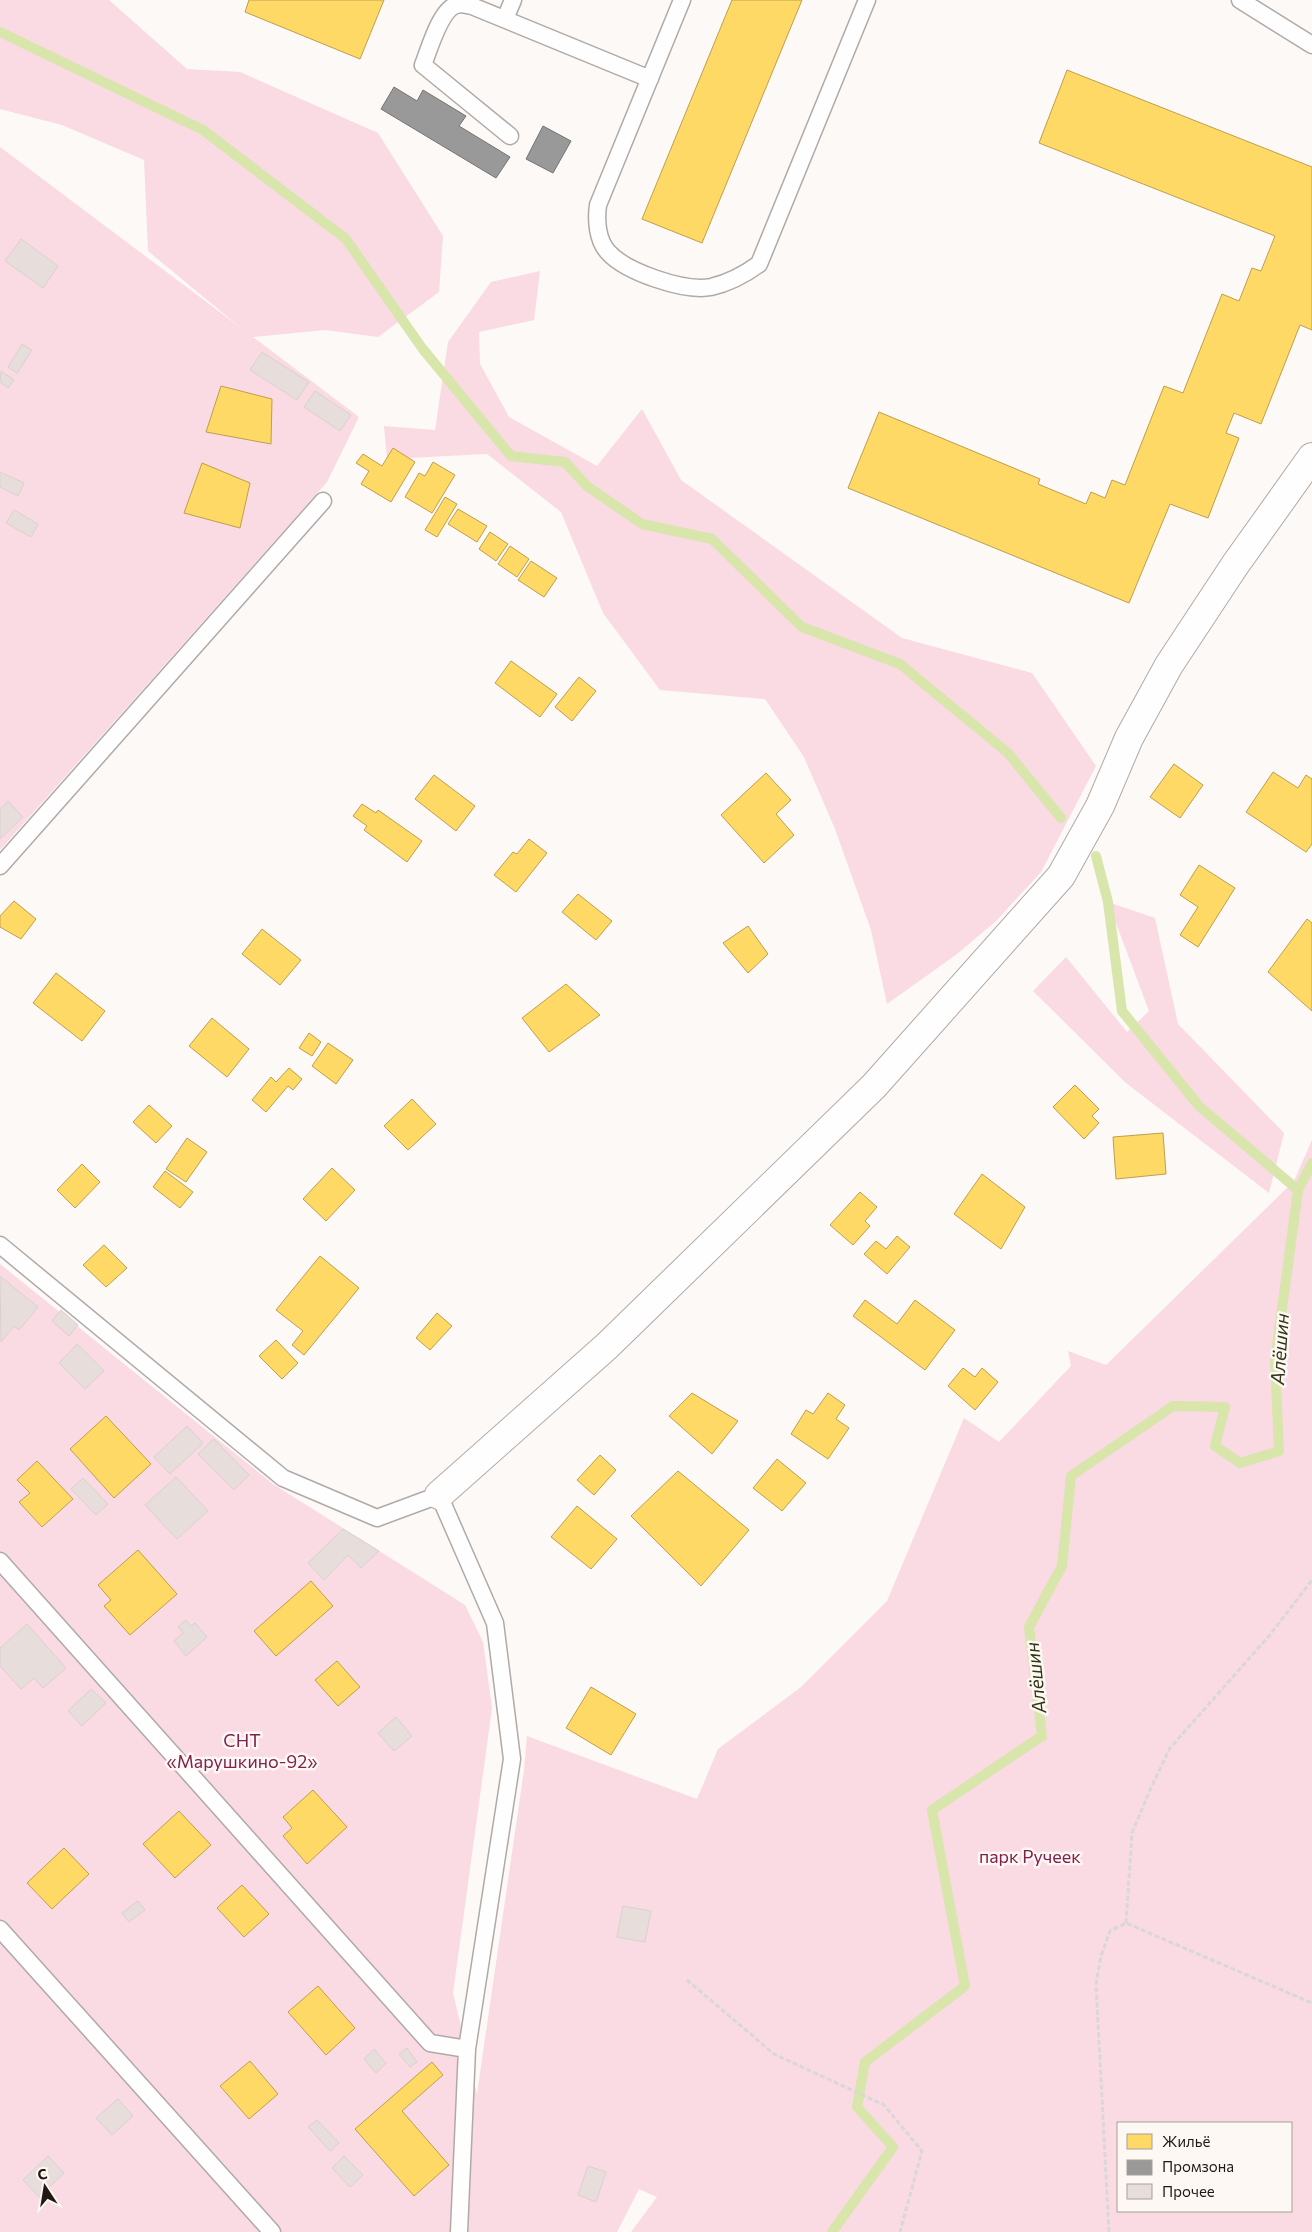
<svg xmlns="http://www.w3.org/2000/svg" width="1312" height="2232" viewBox="0 0 1312 2232" font-family="Commissioner,sans-serif">
<style>
.green{fill:#fadae3;fill-rule:evenodd}
.homes{fill:#ffd966;stroke:#bd9f4d}
.industry{fill:#999;stroke:#757370}
.lines{fill:none;stroke-linecap:round;stroke-linejoin:round}
.stream{stroke:#d8e5ab;stroke-width:10}
.building{fill:#e7dedc;stroke:#d9d1cf}
.service-casing{stroke:#b0aaa6;stroke-width:19}
.minor-casing{stroke:#b0aaa6;stroke-width:30}
.path{stroke:#d9d8d7;stroke-width:3;stroke-dasharray:5 2.5;stroke-linecap:butt}
.service{stroke:#fffefe;stroke-width:16}
.minor{stroke:#fffefe;stroke-width:28}
.labels{text-anchor:middle;dominant-baseline:central;stroke-width:5;stroke-linejoin:round;paint-order:stroke}
.park-label{font-size:18px;fill:#80204d;stroke:#fef8f4}
.water-label{font-size:19px;font-style:italic;fill:#303715;stroke:#fef8f4}
</style>
<rect width="100%" height="100%" fill="#fcf9f6"/>
<path class="green" d="M0,0H109L187,69L240,72L378,133L443,236L439,292L378,337L325,330L253,337L359,417L327,482L0,850V147L241,328L148,251L144,160L62,125L0,109Z
M540,271L534,320L479,332L480,364L509,417L597,466L642,409L681,480L902,638L1032,673L1096,766L1041,872L996,921L957,954L887,1004L871,930L835,829L804,757L765,699L660,690L603,613L561,512L487,454L387,459L384,426L435,430L448,342L491,282Z
M1108,902L1155,918L1178,1024L1284,1133L1269,1193L1126,1083L1033,991L1066,957L1127,1032L1149,1011Z
M1312,1140V2232H631L657,2197L639,2189L617,2232H0V1264L273,1484L465,1605L483,1642L492,1708L453,1993L477,2094L524,1770L527,1736L697,1799L718,1749L801,1687L887,1601L964,1418L999,1442L1071,1366L1068,1351L1106,1365L1294,1181ZM1118,2123H1291V2211H1118Z"/>
<path class="homes" d="M249,0H384L360,59L245,12Z
M732,0H802L702,243L642,219Z
M1067,70L1312,167V330L1300,325L1261,424L1234,413L1226,433L1239,438L1208,518L1170,504L1129,603L848,488L879,412L1040,479L1038,484L1086,504L1091,492L1105,498L1112,480L1125,485L1164,386L1183,393L1222,294L1239,301L1252,268L1261,271L1275,236L1039,143Z
M221,386L272,399L271,444L206,432Z
M393,448L415,462L391,502L361,484L369,471L356,463L363,454L382,466Z
M433,462L455,475L432,513L405,497L419,473L425,476Z
M202,463L250,483L240,528L184,513Z
M445,497L457,504L437,537L425,530Z
M458,509L487,526L477,542L448,524Z
M490,532L508,544L496,561L479,549Z
M510,546L529,559L517,577L498,564Z
M531,561L557,578L544,597L518,580Z
M511,661L557,694L540,717L495,683Z
M579,677L596,691L572,721L555,707Z
M1174,764L1203,785L1180,818L1150,797Z
M1273,772L1298,788L1306,775L1312,779V844L1306,852L1246,812Z
M766,773L791,800L776,814L794,835L764,863L721,815Z
M434,775L475,806L456,831L415,799Z
M362,804L376,813L378,810L422,841L407,862L364,830L367,826L353,816Z
M529,839L547,853L516,892L494,875L513,852L517,854Z
M1199,865L1235,888L1198,947L1180,935L1198,907L1180,895Z
M578,894L612,921L596,940L562,912Z
M14,901L36,919L21,939L0,927V916Z
M1307,919L1312,923V1011L1268,972Z
M748,926L768,954L748,973L723,943Z
M262,929L301,960L280,985L242,954Z
M56,973L105,1011L82,1041L33,1003Z
M566,984L600,1015L549,1052L522,1018Z
M212,1018L249,1049L227,1077L189,1046Z
M309,1033L321,1042L312,1056L299,1048Z
M328,1043L353,1060L336,1084L312,1066Z
M289,1068L302,1079L293,1090L288,1086L266,1112L252,1100L271,1077L276,1082Z
M1075,1085L1099,1109L1092,1116L1099,1123L1084,1139L1053,1107Z
M412,1099L436,1124L408,1150L384,1126Z
M149,1105L172,1126L156,1143L133,1122Z
M1163,1133L1166,1174L1116,1179L1113,1137Z
M187,1138L207,1152L186,1182L166,1169Z
M82,1164L100,1182L75,1208L57,1190Z
M332,1168L355,1190L326,1221L303,1199Z
M165,1171L193,1192L180,1208L153,1187Z
M982,1174L1025,1207L1001,1249L954,1214Z
M860,1192L877,1207L865,1221L870,1226L853,1245L830,1225Z
M897,1236L910,1247L887,1274L864,1254L876,1241L886,1249Z
M104,1245L127,1268L106,1287L83,1265Z
M320,1256L359,1288L304,1355L292,1345L303,1331L276,1310Z
M865,1300L897,1324L915,1300L955,1330L925,1370L853,1316Z
M437,1313L452,1326L430,1350L416,1338Z
M276,1340L298,1363L282,1379L259,1356Z
M963,1368L975,1377L982,1368L998,1382L975,1410L948,1386Z
M692,1393L738,1421L712,1454L669,1416Z
M828,1393L845,1405L836,1419L849,1428L828,1459L791,1434L806,1410L813,1414Z
M106,1416L151,1464L114,1498L70,1449Z
M600,1455L616,1470L594,1495L577,1480Z
M777,1459L806,1483L782,1511L753,1488Z
M37,1461L73,1499L42,1527L19,1502L30,1493L17,1480Z
M678,1471L749,1530L701,1586L631,1516Z
M577,1506L617,1539L591,1569L551,1537Z
M138,1550L177,1594L130,1635L104,1606L111,1600L98,1585Z
M311,1581L333,1606L276,1656L254,1631Z
M337,1661L360,1687L338,1706L315,1680Z
M591,1687L636,1714L611,1755L566,1728Z
M313,1790L347,1827L307,1864L283,1836L292,1828L283,1817Z
M179,1811L211,1845L175,1878L143,1844Z
M64,1848L89,1874L52,1909L27,1883Z
M242,1885L269,1914L244,1937L217,1908Z
M318,1986L355,2028L326,2055L288,2012Z
M250,2061L278,2094L249,2119L220,2086Z
M432,2062L443,2075L402,2111L449,2165L414,2196L355,2129Z"/>
<path class="industry" d="M394,87L417,101L423,90L466,116L459,126L510,157L496,178L381,109Z
M543,126L571,141L553,173L526,159Z"/>
<g class="lines">
<path class="stream" d="M0,32L203,130L346,239L422,348L511,456L565,462L587,486L642,524L712,539L802,627L900,664L1008,753L1061,818
M1096,856L1108,902L1122,1011L1199,1106L1298,1190
M832,2232L893,2147L857,2107L865,2062L965,1986L932,1810L1042,1736L1029,1627L1062,1566L1071,1476L1173,1406L1225,1407L1215,1446L1240,1463L1279,1451L1275,1361L1298,1190L1312,1163"/>
</g>
<path class="building" d="M21,239L58,266L43,288L5,261Z
M22,344L32,350L17,373L8,367Z
M262,352L309,382L297,400L250,370Z
M1,371L14,380L8,388L0,382Z
M315,391L351,415L340,431L304,407Z
M0,472L24,483L18,496L0,487Z
M14,510L38,524L31,537L6,523Z
M8,801L23,817L0,839V809Z
M0,1276L38,1307L19,1330L14,1326L1,1342Z
M61,1310L78,1325L69,1336L52,1321Z
M77,1344L104,1371L85,1389L59,1363Z
M187,1426L203,1443L170,1474L154,1457Z
M214,1439L249,1475L234,1490L198,1454Z
M176,1477L208,1511L177,1539L145,1505Z
M83,1478L108,1504L96,1515L71,1489Z
M343,1529L379,1551L361,1568L348,1555L324,1580L308,1563Z
M186,1620L191,1626L195,1623L207,1637L186,1656L174,1641L183,1633L178,1627Z
M27,1624L66,1668L43,1688L34,1678L21,1689L0,1666V1648Z
M91,1689L106,1703L82,1726L68,1711Z
M396,1717L412,1736L394,1751L378,1733Z
M138,1901L145,1910L129,1922L122,1913Z
M623,1906L651,1911L645,1942L617,1937Z
M407,2048L417,2062L410,2067L399,2054Z
M374,2049L386,2063L376,2073L364,2059Z
M118,2099L133,2116L112,2135L96,2118Z
M317,2120L339,2143L330,2151L308,2127Z
M48,2156L64,2173L39,2197L23,2180Z
M344,2156L363,2175L350,2187L332,2168Z
M588,2166L606,2172L596,2202L578,2195Z"/>
<g class="lines">
<defs>
<path id="service" d="M682,0L598,205C596,220 597,240 608,252C626,272 684,292 711,287C729,283 744,275 759,264L867,0
M1240,0L1312,45
M505,19L513,0
M510,136L423,65C429,50 440,10 456,5C462,3 466,5 472,6L650,79
M0,866L323,501
M0,1245L283,1478L377,1518L439,1495L495,1623L512,1759L467,2049L459,2232
M0,1561L430,2043L467,2049
M0,1929L272,2232"/>
<path id="minor" d="M439,1495L607,1346L874,1086L1061,876L1100,806L1129,738L1169,665L1235,565L1312,457"/>
</defs>
<use href="#service" class="service-casing"/>
<use href="#minor" class="minor-casing"/>
<path class="path" d="M1126,1923L1132,1833L1150,1790L1170,1748L1269,1636L1312,1580
M687,1980L774,2054L884,2105L922,2151L900,2232
M1109,2232L1096,1984L1101,1956L1110,1931L1126,1923L1312,2003"/>
<use href="#service" class="service"/>
<use href="#minor" class="minor"/>
</g>
<g class="labels">
<g class="park-label">
<text x="242" y="1740">СНТ<tspan x="242" dy="21">«Марушкино-92»</tspan></text>
<text x="1030" y="1856">парк Ручеек</text>
</g>
<g class="water-label">
<text transform="translate(1279 1349) rotate(-86)">Алёшин</text>
<text transform="translate(1035 1678) rotate(-96)">Алёшин</text>
</g>
</g>
<rect x="1117" y="2122" width="175" height="90" fill="#fef8f4" stroke="#a69f9a"/>
<rect x="1127" y="2134" width="25" height="15" fill="#ffd966" stroke="#a69f9a"/>
<text x="1162" y="2147" font-size="15" fill="#221912">Жильё</text>
<rect x="1127" y="2160" width="25" height="15" fill="#999999" stroke="#a69f9a"/>
<text x="1162" y="2172" font-size="15" fill="#221912">Промзона</text>
<rect x="1127" y="2184" width="25" height="15" fill="#e7dedc" stroke="#a69f9a"/>
<text x="1162" y="2197" font-size="15" fill="#221912">Прочее</text>
<g transform="translate(45 2187) rotate(348)" stroke="#fef8f4" stroke-width="4" paint-order="stroke">
<path d="M0-4L9 19L0 12L-9 19Z" fill="#221912"/>
<text y="-8" font-size="14" font-weight="bold" text-anchor="middle" fill="#221912">С</text>
</g>
</svg>
